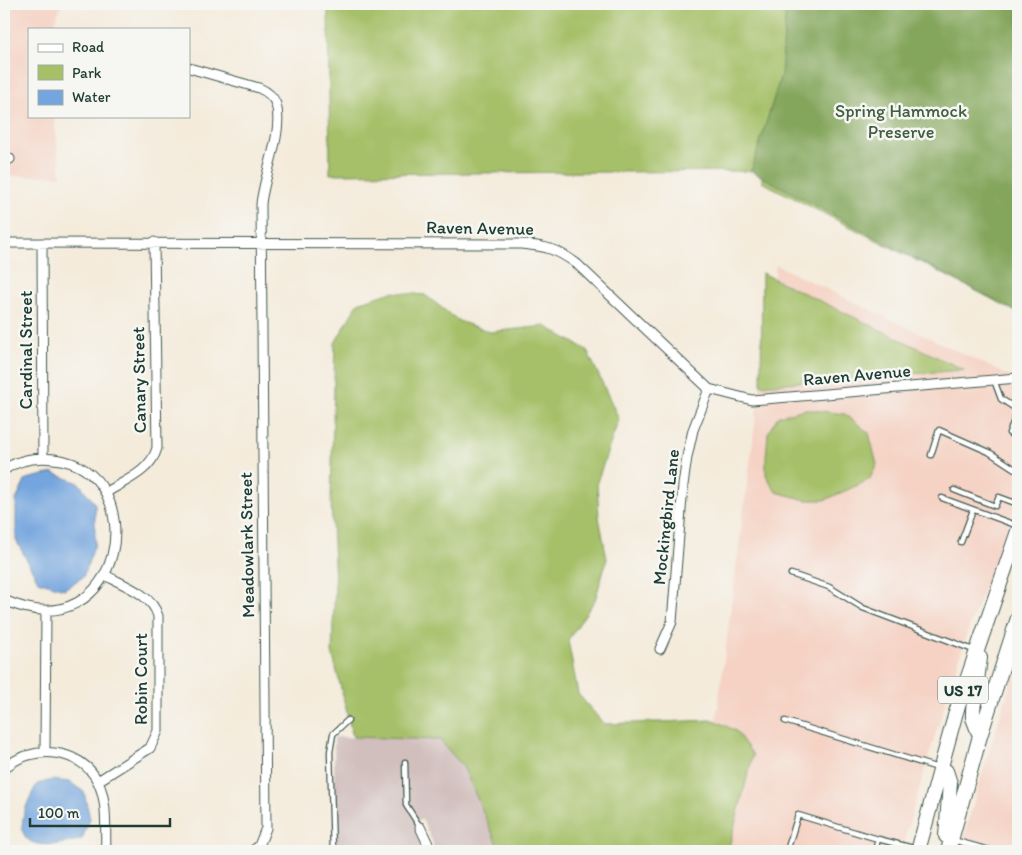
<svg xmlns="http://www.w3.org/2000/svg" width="1022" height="855" viewBox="0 0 1022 855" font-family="Itim,sans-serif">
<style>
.built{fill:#f5d2c3}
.industrial{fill:#d1bfbd}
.green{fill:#a5c067;stroke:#627e4e}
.forest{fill:#84a65c;stroke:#527248}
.water{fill:#74a5de;stroke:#4a7189}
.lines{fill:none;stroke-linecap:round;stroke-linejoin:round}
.service-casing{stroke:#3f574d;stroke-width:7}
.minor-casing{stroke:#3f574d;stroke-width:11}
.primary-casing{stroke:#3f574d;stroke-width:16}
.service{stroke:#fff;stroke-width:4.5}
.minor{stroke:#fff;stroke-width:9}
.primary{stroke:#fff;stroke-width:14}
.labels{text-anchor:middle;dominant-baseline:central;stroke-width:5;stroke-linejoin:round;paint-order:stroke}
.shield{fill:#f6f6f2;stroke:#60746d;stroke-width:1}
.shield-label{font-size:16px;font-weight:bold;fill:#1f3d34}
.park-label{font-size:18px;fill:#405e41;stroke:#f6f6f2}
.street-label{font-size:18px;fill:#1f3d34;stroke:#f6f6f2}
</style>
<rect width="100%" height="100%" fill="#f6f6f2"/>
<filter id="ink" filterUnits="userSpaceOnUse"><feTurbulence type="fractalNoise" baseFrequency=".02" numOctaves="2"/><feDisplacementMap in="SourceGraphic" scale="10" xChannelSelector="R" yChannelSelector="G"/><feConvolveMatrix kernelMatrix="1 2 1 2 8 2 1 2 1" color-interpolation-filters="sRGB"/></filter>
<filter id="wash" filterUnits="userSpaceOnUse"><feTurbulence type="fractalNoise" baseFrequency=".0096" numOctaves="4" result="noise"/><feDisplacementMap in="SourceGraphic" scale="20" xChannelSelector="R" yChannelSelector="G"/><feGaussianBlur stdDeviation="1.12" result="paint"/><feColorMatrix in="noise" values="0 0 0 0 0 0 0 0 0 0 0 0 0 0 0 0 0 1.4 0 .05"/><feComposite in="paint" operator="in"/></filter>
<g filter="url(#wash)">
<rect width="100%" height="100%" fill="#f4ebdb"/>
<path class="built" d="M4,4H61L53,29H29V116H54L61,176H4Z
M776,265L1018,380V500L969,627L926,765L901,851H728L753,755L716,721Z
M1018,658V851H961L968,821Z"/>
<path class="industrial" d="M334,737L440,740L464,768L500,851H433V843L422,819L414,824L424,851H335Z"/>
<path class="green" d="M328,4H1018V312L762,182V171L330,174Z
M762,273L964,370L761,385Z
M392,292L425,295L459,321L490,332L545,326L587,350L619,419L597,482L599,517L607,559L595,600L568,640L578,694L604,724L714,720L736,731L753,755L728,851H500L464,768L440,740L353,737L332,652L335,585L331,500L335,343L358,303Z
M805,409L845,414L869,433L877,465L869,480L825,500H806L776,492L766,475V458L768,433L778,416Z"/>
<path class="forest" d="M786,4H1018V313L751,171L781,75Z"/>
<path class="water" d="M53,473L79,483L95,504V544L83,577L64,589L38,581L16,540V500L26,479Z
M52,780L70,782L84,792L90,819L82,839C23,855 7,838 37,784Z"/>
</g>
<g filter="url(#ink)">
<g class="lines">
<defs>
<path id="service" d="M994,380L1001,399L1018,410
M1018,410L1009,433L1018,439
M931,455L939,430L989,452L1018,471
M954,490L995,506L999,497L1018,504
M942,498L1018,526
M961,542L973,510
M791,574L829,587L863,608L976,651
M785,721L938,768
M405,762L406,805L420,827
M953,840L993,851
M333,851L330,752L333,734L348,720
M787,851L798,815L878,839
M875,851L878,839L917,849"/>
<path id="minor" d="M189,68L259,88C266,91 273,96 276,104C284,132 264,174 261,204L266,828L259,846L252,851
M4,161L10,159
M4,243L521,244C545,246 557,249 577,264L709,389L752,400L1018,378
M42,243L43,457
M4,470C19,459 37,457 54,459C155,470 125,655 4,600
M107,492C126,480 151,471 157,448L154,242
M660,649L672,622L683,485L687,457L693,430L709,389
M45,752L46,611
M4,769C30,744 81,747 98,782C108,802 105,829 106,851
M98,781L150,748L158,731V616C152,594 123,585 105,575
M420,827L428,844V851"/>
<path id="primary" d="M980,658L973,710V718L980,736
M940,768L946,771L950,783L946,836
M918,851L956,712L1018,531
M948,851L980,736L1018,618"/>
</defs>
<use href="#service" class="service-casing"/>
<use href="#minor" class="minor-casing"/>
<use href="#primary" class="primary-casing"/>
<use href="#service" class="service"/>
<use href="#minor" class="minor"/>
<use href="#primary" class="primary"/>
</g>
</g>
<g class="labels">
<rect class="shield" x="938" y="676.5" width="50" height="27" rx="4"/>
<g class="shield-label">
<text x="963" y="690">US 17</text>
</g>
<g class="park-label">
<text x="901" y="111">Spring Hammock<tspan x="901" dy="21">Preserve</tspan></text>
</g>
<g class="street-label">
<text transform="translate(480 228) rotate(1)">Raven Avenue</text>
<text transform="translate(26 350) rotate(-90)">Cardinal Street</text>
<text transform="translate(857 375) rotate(-5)">Raven Avenue</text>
<text transform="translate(139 380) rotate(-91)">Canary Street</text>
<text transform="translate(666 517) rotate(-84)">Mockingbird Lane</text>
<text transform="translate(247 545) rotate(-91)">Meadowlark Street</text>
<text transform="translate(141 679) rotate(-90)">Robin Court</text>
</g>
</g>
<rect width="1022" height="855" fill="none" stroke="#f6f6f2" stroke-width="20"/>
<rect x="28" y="28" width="162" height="90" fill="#f6f6f2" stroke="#a0aca6"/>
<rect x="38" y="44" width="25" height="8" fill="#ffffff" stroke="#a0aca6"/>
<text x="72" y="52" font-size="15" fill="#1f3d34">Road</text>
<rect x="38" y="65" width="25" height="15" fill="#a5c067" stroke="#a0aca6"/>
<text x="72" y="78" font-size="15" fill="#1f3d34">Park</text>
<rect x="38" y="90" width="25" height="15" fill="#74a5de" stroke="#a0aca6"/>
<text x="72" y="102" font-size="15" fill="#1f3d34">Water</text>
<path d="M30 818v8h140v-8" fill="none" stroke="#1f3d34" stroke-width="2.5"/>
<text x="38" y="818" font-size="15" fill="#1f3d34" stroke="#f6f6f2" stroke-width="4" paint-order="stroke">100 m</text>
</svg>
